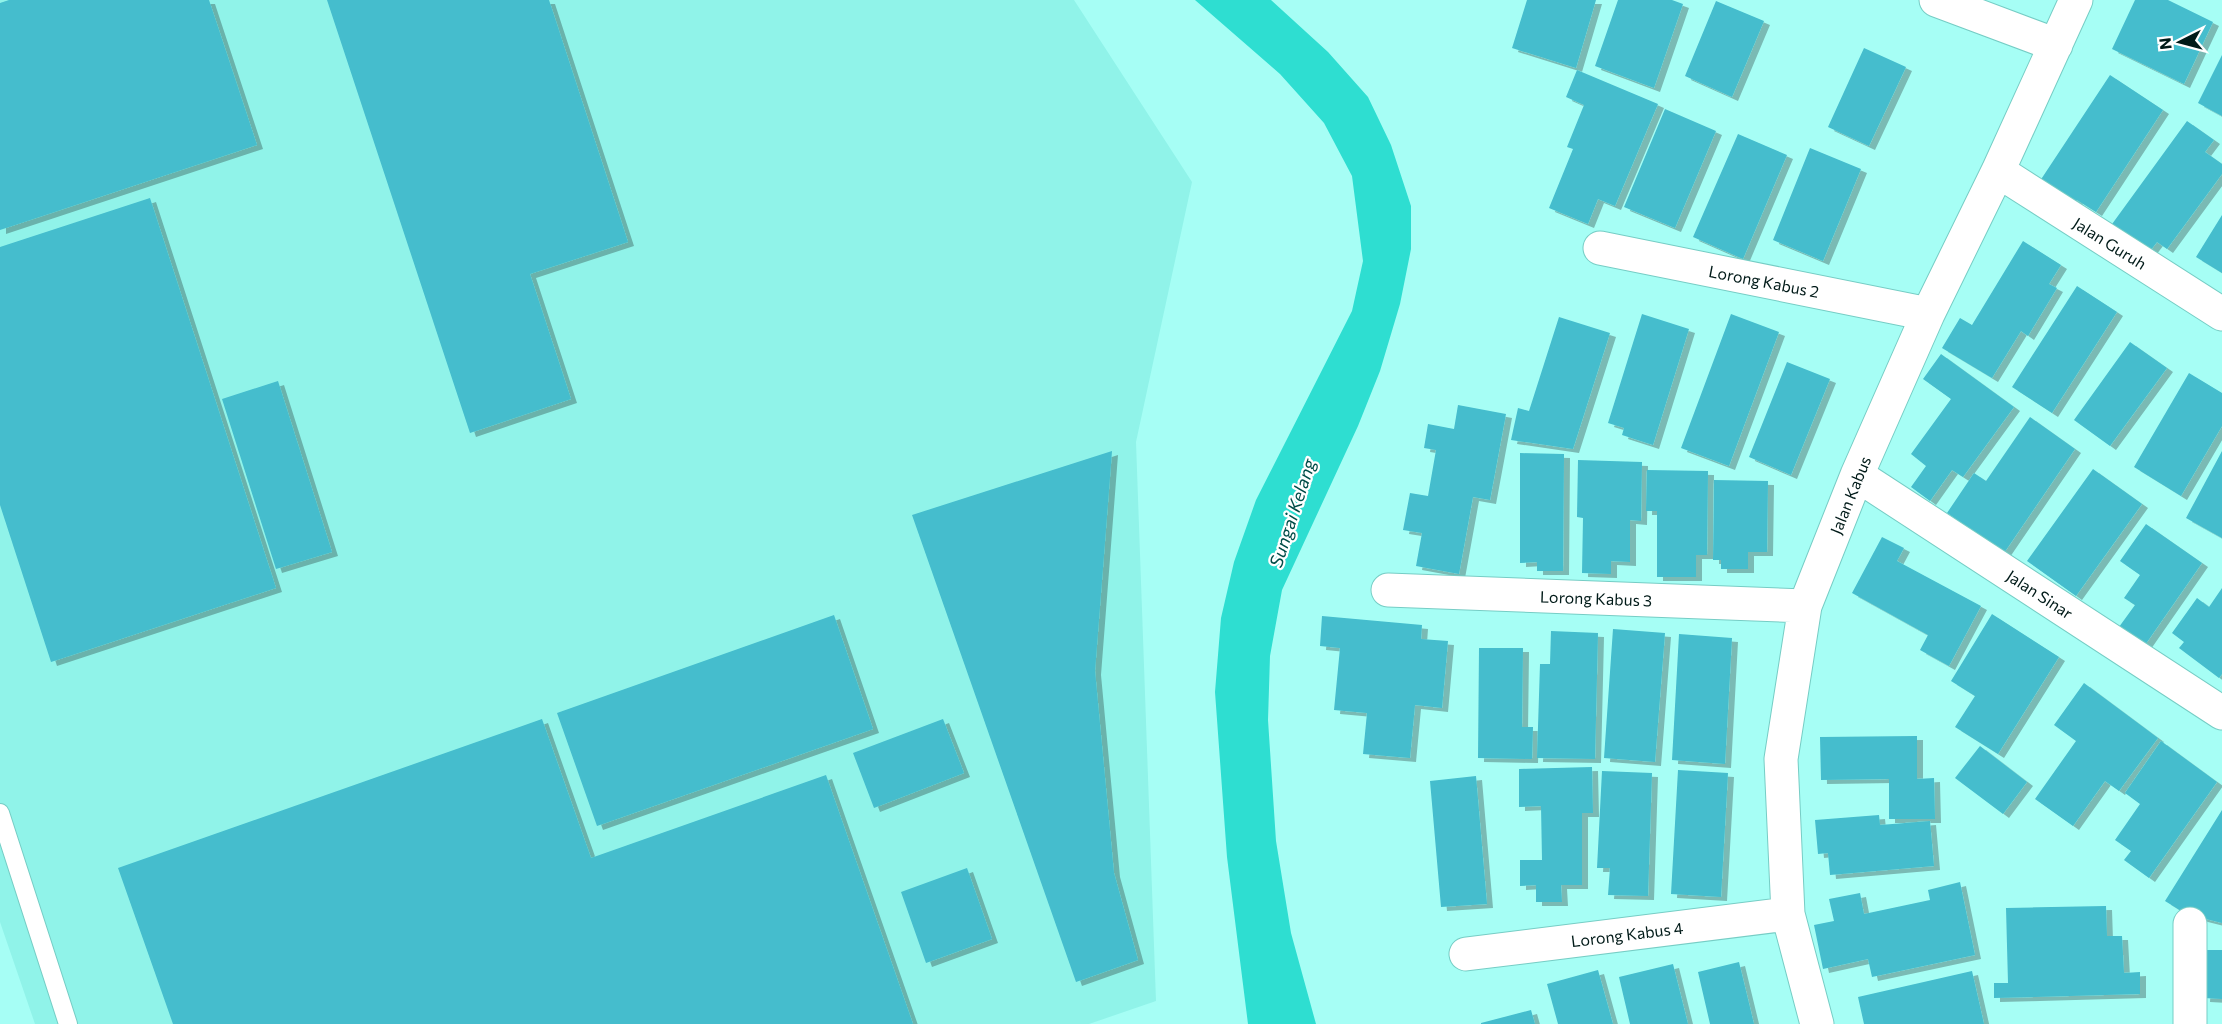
<svg xmlns="http://www.w3.org/2000/svg" width="2222" height="1024" viewBox="0 0 2222 1024" font-family="Commissioner,sans-serif">
<style>
.built{fill:#90f3e9}
.water{fill:#2eded1}
.building{fill:#44bdcd;filter:url(#shadow)}
.lines{fill:none;stroke-linecap:round;stroke-linejoin:round}
.service-casing{stroke:#76cdc5;stroke-width:20}
.minor-casing{stroke:#76cdc5;stroke-width:35}
.service{stroke:#fff;stroke-width:18}
.minor{stroke:#fff;stroke-width:33}
.labels{text-anchor:middle;dominant-baseline:central;stroke-width:4.5;stroke-linejoin:round;paint-order:stroke}
.street-label{font-size:16px;fill:#001a18;stroke:#fff}
.water-label{font-size:18px;font-style:italic;fill:#014d48;stroke:#fff}
</style>
<defs>
<filter id="shadow"><feDropShadow dx="6" dy="4" stdDeviation="0" flood-color="#0004"/></filter>
</defs>
<rect width="100%" height="100%" fill="#a6fef5"/>
<path class="built" d="M0,0H1074L1192,182L1136,442L1156,1001L1089,1024H35L0,922Z"/>
<path class="water" d="M1195,0H1271L1328,52L1368,97L1391,145L1411,206V249L1400,304L1380,371L1358,426L1282,590L1270,656L1268,720L1276,841L1291,933L1316,1024H1248L1227,857L1215,692L1221,618L1234,562L1256,500L1352,311L1363,261L1352,176L1324,123L1280,74Z"/>
<path class="building" d="M9,0H209L257,145L0,230V3Z
M327,0H549L628,242L530,274L571,399L470,433Z
M1527,0H1596L1576,68L1512,48Z
M1618,0H1672L1683,4L1654,88L1595,66Z
M2135,0H2168L2213,22L2184,84L2112,49Z
M1716,1L1764,21L1732,97L1685,76Z
M1864,48L1906,67L1869,146L1828,127Z
M2222,55V116L2198,103Z
M1577,70L1658,104L1615,206L1598,199L1588,224L1549,208L1573,149L1567,147L1584,105L1566,97Z
M2110,75L2163,110L2096,212L2077,200L2068,214L2034,190Z
M1665,109L1716,131L1675,228L1624,207Z
M2187,121L2214,140L2205,152L2222,164V174L2167,249L2157,242L2144,259L2107,231Z
M1738,134L1787,155L1743,259L1693,237Z
M1810,148L1861,169L1823,261L1773,240Z
M150,198L276,588L51,662L0,505V247Z
M2222,215V273L2196,257Z
M2023,241L2061,265L2049,284L2057,288L2028,336L2021,331L1992,378L1942,348L1960,318L1972,325Z
M2077,286L2117,312L2052,413L2012,387Z
M1642,314L1689,329L1653,445L1622,435L1624,428L1608,423Z
M1731,314L1779,332L1729,466L1681,448Z
M1559,317L1610,333L1573,449L1511,440L1518,408L1529,411Z
M2130,342L2167,368L2110,446L2074,420Z
M1941,354L2014,407L1963,477L1952,470L1930,501L1911,487L1926,466L1911,454L1951,399L1923,379Z
M1787,362L1830,379L1791,475L1749,457Z
M2189,373L2222,393V426L2181,496L2134,467Z
M278,381L332,552L276,569L222,399Z
M1458,405L1506,414L1490,500L1473,497L1459,574L1416,566L1422,533L1403,530L1410,493L1428,496L1436,450L1424,448L1428,424L1454,429Z
M2030,417L2075,449L2004,553L1947,513L1974,473L1986,481Z
M1112,451L1095,671L1114,873L1138,960L1076,982L912,515Z
M2222,451V538L2186,518Z
M1520,453L1564,454L1563,571H1537V562L1520,563Z
M1578,460L1642,462L1641,521L1630,520V562L1611,561V574L1582,573L1583,518L1577,517Z
M2093,469L2142,504L2076,596L2027,561Z
M1647,470L1708,471L1707,555H1696V577H1657V511H1646Z
M1714,480L1768,481L1767,552H1748V569H1721V560H1713Z
M2146,524L2202,563L2145,645L2119,627L2135,605L2124,598L2140,575L2120,561Z
M1882,537L1904,548L1897,561L1981,606L1949,666L1920,650L1928,635L1852,593Z
M2222,588V674L2219,678L2179,648L2184,642L2172,633L2197,598L2209,607Z
M1992,614L2059,657L1998,754L1955,727L1975,696L1951,681Z
M834,615L873,729L597,826L557,713Z
M1322,616L1422,625L1421,639L1448,641L1442,708L1415,705L1410,758L1363,754L1367,713L1334,710L1340,648L1320,646Z
M1613,629L1665,633L1655,762L1604,758Z
M1551,631L1598,633L1595,759L1537,758L1540,664H1550Z
M1679,634L1732,638L1725,764L1672,760Z
M1479,648H1523L1522,727H1533L1532,759L1478,758Z
M2084,683L2158,738L2119,791L2105,781L2073,826L2035,799L2076,741L2054,725Z
M542,719L591,858L826,775L913,1024H173L118,868Z
M943,719L964,773L874,808L853,753Z
M1917,736V779L1934,778L1935,819H1889V779L1821,780L1820,737Z
M2161,741L2217,782L2149,878L2124,860L2131,851L2115,840L2140,804L2125,793Z
M1980,746L2027,782L2003,814L1955,778Z
M1592,767L1593,813H1582V885H1561L1562,902H1536V885L1520,886V860H1542L1541,806L1519,807V769Z
M1678,770L1728,773L1721,897L1671,894Z
M1602,771L1652,773L1648,896L1608,895L1610,868H1597Z
M1476,776L1487,904L1441,907L1430,781Z
M2222,810V923L2186,914L2165,901Z
M1879,815L1880,825L1930,821L1934,866L1830,875L1828,853L1818,854L1815,820Z
M967,868L992,939L926,963L901,892Z
M1960,882L1975,955L1872,977L1868,959L1823,969L1814,925L1834,921L1829,899L1860,893L1864,914L1930,900L1928,890Z
M2106,906L2107,936H2122L2124,973L2140,972V994L1994,998V983H2008L2006,908Z
M2207,950H2222V999L2204,998Z
M1739,962L1754,1024H1710L1698,972Z
M1673,964L1688,1024H1630L1619,977Z
M1598,970L1613,1024H1558L1547,984Z
M1972,971L1984,1024H1864L1858,997Z
M1531,1010L1535,1024H1481V1023Z"/>
<g class="lines">
<defs>
<path id="service" d="M0,813L68,1024"/>
<path id="minor" d="M1936,0L2056,45
M1998,171L2222,314
M1600,248L1928,314
M1857,475L2222,713
M1388,590L1805,606
M2190,924V1024
M1466,954L1788,914
M1817,1024L1788,914L1781,759L1805,606L1857,475L1928,314L1998,171L2076,0"/>
</defs>
<use href="#service" class="service-casing"/>
<use href="#minor" class="minor-casing"/>
<use href="#service" class="service"/>
<use href="#minor" class="minor"/>
</g>
<g class="labels">
<g class="street-label">
<text transform="translate(2110 243) rotate(32)">Jalan Guruh</text>
<text transform="translate(1764 281) rotate(11)">Lorong Kabus 2</text>
<text transform="translate(1850 495) rotate(-68)">Jalan Kabus</text>
<text transform="translate(2040 594) rotate(33)">Jalan Sinar</text>
<text transform="translate(1596 598) rotate(2)">Lorong Kabus 3</text>
<text transform="translate(1627 934) rotate(-7)">Lorong Kabus 4</text>
</g>
<g class="water-label">
<text transform="translate(1292 513) rotate(-72)">Sungai Kelang</text>
</g>
</g>
<g transform="translate(2180 42) rotate(264)" stroke="#ffffff" stroke-width="4.5" paint-order="stroke">
<path d="M0-4.5L10 22L0 15L-10 22Z" fill="#001a18"/>
<text y="-9" font-size="16" font-weight="bold" text-anchor="middle" fill="#001a18">N</text>
</g>
</svg>
